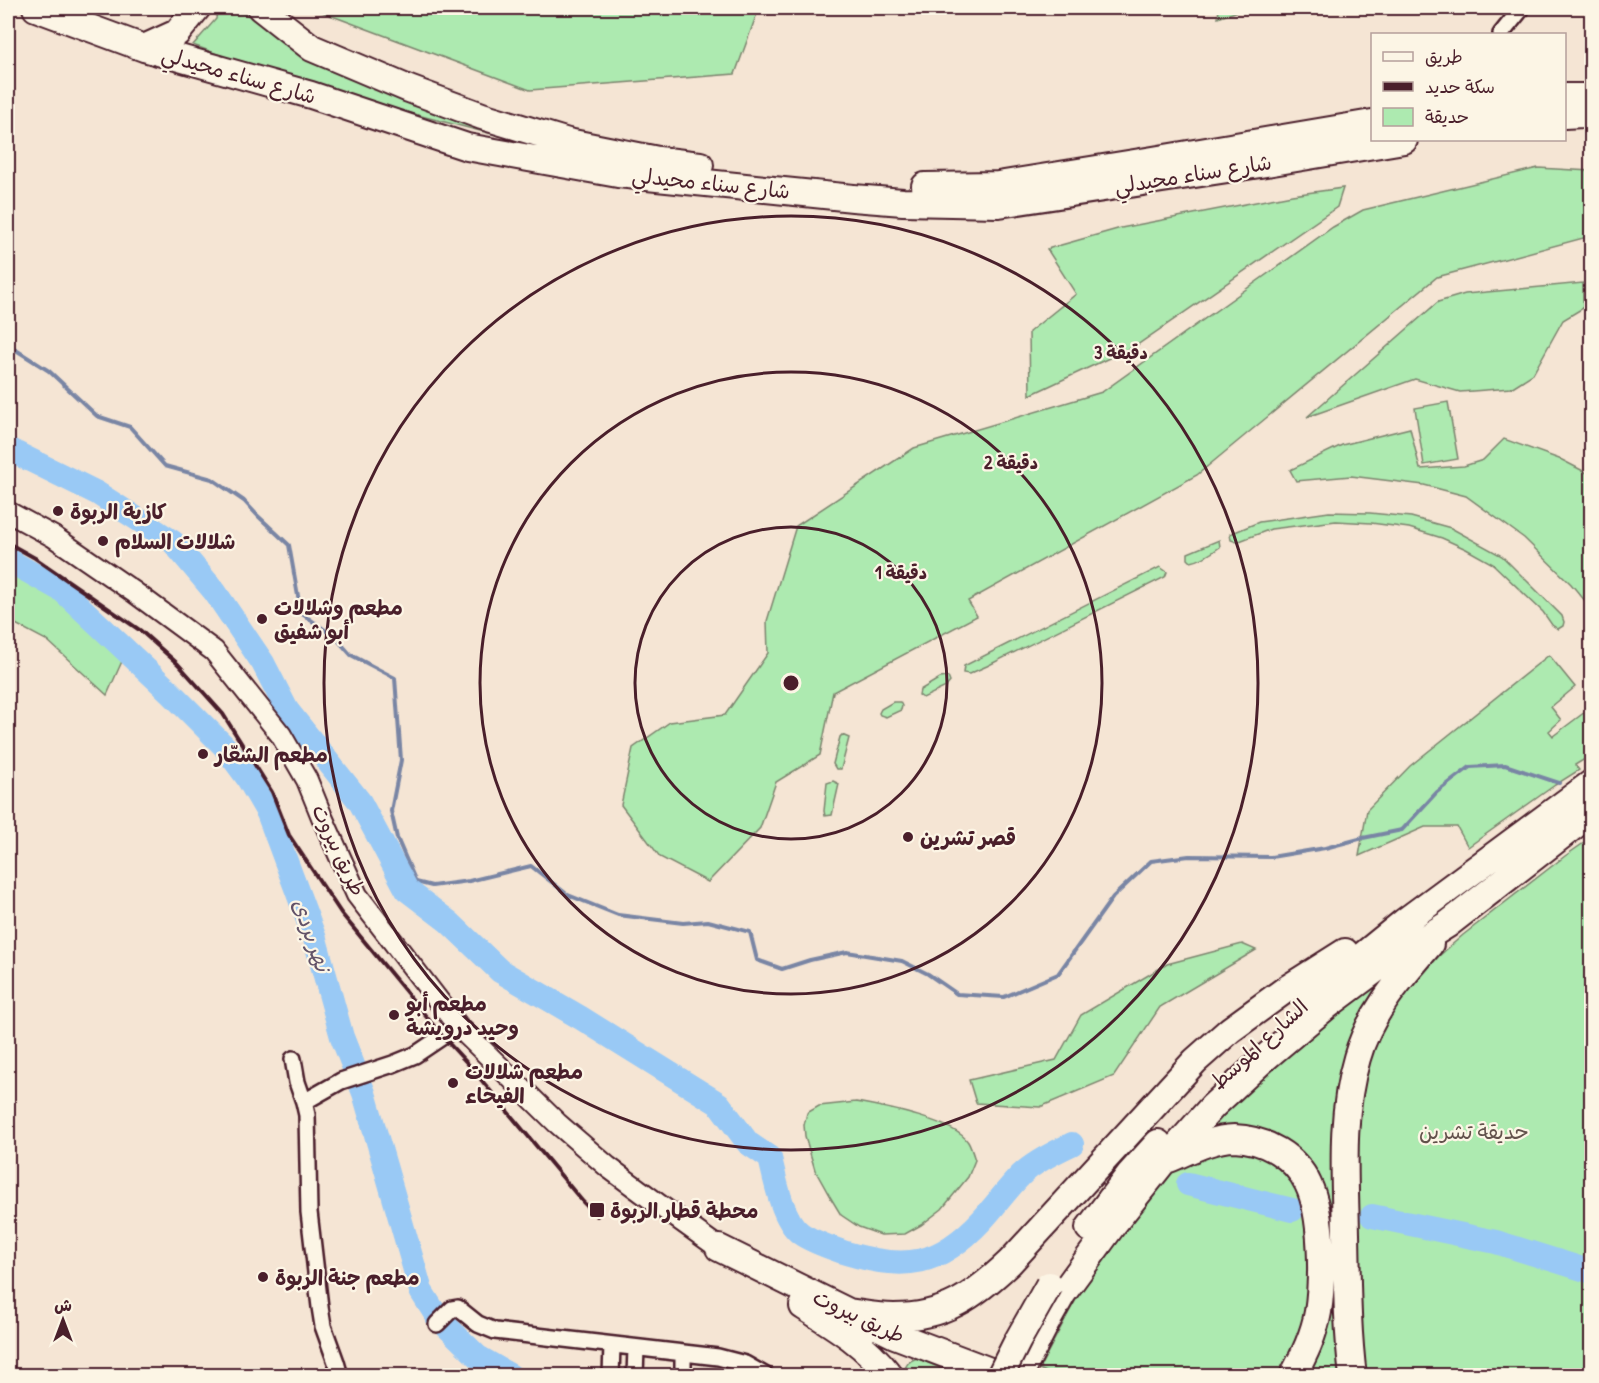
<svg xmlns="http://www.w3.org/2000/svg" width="1599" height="1383" viewBox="0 0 1599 1383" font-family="'Patrick Hand','Playpen Sans Arabic',sans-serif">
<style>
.green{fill:#adeab0;stroke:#7c846e;stroke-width:1.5}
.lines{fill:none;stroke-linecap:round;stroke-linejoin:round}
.stream{stroke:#7985a4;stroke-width:4}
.river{stroke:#99c9f5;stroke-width:24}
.minor-casing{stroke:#4a1f2b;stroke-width:20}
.tertiary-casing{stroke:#4a1f2b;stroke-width:24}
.primary-casing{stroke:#4a1f2b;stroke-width:30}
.minor{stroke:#fcf5e5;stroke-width:15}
.tertiary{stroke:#fcf5e5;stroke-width:20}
.primary{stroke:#fcf5e5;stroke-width:26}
.rail{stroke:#4a1f2b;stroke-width:4}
.primary-bridge-casing{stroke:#4a1f2b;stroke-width:30;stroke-linecap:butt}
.primary-bridge{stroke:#fcf5e5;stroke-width:26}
.ring{fill:none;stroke:#4a1f2b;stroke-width:3}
.poi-dot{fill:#4a1f2b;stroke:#fcf5e5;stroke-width:2}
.labels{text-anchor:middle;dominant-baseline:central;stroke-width:4.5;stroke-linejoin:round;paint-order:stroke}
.street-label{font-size:21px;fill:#4a1f2b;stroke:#fcf5e5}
.poi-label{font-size:21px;font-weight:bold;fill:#4a1f2b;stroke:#fcf5e5;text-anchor:start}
.park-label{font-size:21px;fill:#63524c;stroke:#fcf5e5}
.water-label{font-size:22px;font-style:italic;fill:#625268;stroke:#fcf5e5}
.centre{fill:#4a1f2b;stroke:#fcf5e5;stroke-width:3}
.ring-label{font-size:18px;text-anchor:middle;font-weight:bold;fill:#4a1f2b;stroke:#fcf5e5;stroke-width:4.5;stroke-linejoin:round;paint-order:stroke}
</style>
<rect width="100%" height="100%" fill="#f5e5d4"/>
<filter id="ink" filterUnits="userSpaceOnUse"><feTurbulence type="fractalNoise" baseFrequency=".0167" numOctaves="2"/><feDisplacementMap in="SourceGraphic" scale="12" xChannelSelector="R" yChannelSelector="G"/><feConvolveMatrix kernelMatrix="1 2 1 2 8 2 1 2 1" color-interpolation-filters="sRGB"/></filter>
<g filter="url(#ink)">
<path class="green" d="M217,8H237L318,62L410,102L512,139L307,87L193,45L216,19Z
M311,8H759L735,74L530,90Z
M1219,8H1247L1218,18Z
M1538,168L1591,171V236L1437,277L1197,475L968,601L977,616L833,692L820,755L776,782L760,828L708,882L660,857L621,805L633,748L670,722L725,715L768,653L767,621L796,526L914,448L1102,392L1333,227L1363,210Z
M1343,188L1337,207L1137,345L1030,395L1029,332L1076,294L1047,249L1121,228L1292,195Z
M1583,283V308L1563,320L1533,374L1511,388L1460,392L1415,379L1307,417L1438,302L1465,294Z
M1448,402L1458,459L1424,465L1415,408Z
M1410,428L1420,469L1464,466L1483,460L1504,439L1562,460L1591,475V608L1571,584L1524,538L1466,496L1424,485L1351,476L1296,481L1290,470L1342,445Z
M1329,512L1370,513L1411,517L1451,528L1502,556L1562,616L1564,622L1563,626L1558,629L1552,625L1543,612L1493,564L1466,549L1442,538L1409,528L1371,523L1336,521L1271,529L1237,542L1231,540L1230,534L1259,522Z
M1219,540L1220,547C1212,553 1202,560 1191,562L1188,559V553Z
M1160,567L1167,572L1165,577L987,666L969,674L963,673L964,666Z
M8,569L67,601L123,659L107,695L48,641L8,620Z
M1549,655L1575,687L1551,707L1561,720L1549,731L1553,736L1585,712L1591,720V751L1585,759L1575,765L1579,770L1555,785L1468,847L1457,827H1425L1359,856L1367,810L1410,766Z
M948,677L950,682L946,687L923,698L919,695L920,690L940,678Z
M893,702H900L902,706L901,710L886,717L880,715L879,713L881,709Z
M842,735L849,738L841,769H836L833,764L840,737Z
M833,781L839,784L832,815L825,816L824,811L827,783Z
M1591,838V1375L1362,1376L1353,1146L1358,1099L1378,1032L1394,1008L1439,956L1463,935L1565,856Z
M1242,944L1256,950L1160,1007L1114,1076L1040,1107L976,1103L969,1080L1056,1060L1081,1015L1167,964Z
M1391,970L1349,1051L1342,1375H1298L1321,1313L1297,1159L1195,1139L1263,1072Z
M856,1102C882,1107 954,1120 968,1142C971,1147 973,1154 975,1160L968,1177L942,1209L921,1225L905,1234L881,1235L859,1227L841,1215L829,1195L815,1170L805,1136L804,1125L807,1113L819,1106Z
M1260,1149L1298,1184L1304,1217L1308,1265V1293L1305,1323L1282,1375L1056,1376L1039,1369L1069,1312L1104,1251L1164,1173L1198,1150Z
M917,1358L940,1368L938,1375H904C905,1365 908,1361 917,1358Z"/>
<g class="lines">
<path class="stream" d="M8,348L16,350L49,371L97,416L130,427L165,466L212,479L244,501L258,516L289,545L301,613L336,638L351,655L395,678L401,760L391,811L397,838L416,882L432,886L469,881L531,866L568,895L618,915L683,923L708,921L750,932L757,960L782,969L810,960L847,952L902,961L928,974L957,994L1004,997L1058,974L1113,897L1151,861L1189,856L1271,857L1325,848L1363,838L1402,830L1437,792L1470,767L1505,765L1559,783"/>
<path class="river" d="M8,449L97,493L173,542L215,592L263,663L287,710L360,802L407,890L449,922L500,971L581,1018L719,1104L748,1143L770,1158C775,1179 782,1219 800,1233C812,1242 832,1248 846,1253C906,1271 939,1266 982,1220C996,1205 1007,1189 1021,1175C1033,1163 1057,1151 1072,1144
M8,560L63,591L170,692L224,746L247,777L268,813L315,939L342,1037L364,1093L421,1291L438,1318L478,1357L511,1376
M1188,1184L1292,1210
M1372,1216L1496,1242L1592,1272"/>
<defs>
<path id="minor" d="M1501,34L1522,8
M293,1059L297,1082L304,1102L307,1115L309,1212L320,1307L323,1326L336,1362L340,1376
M304,1102L341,1081L393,1064L415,1055L458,1026
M437,1324L452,1309L458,1308L478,1324L495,1331L718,1357L745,1364L766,1376
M611,1376L612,1345
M635,1376L636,1348
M683,1376V1353"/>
<path id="tertiary" d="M8,512L54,537L134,592L214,651L281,735L307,780L322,817L357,895L458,1026L557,1123L608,1167L662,1207L719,1248"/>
<path id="primary" d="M36,8L144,48L311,95L467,147L618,174L853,198L903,202L999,204L1260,164L1404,140
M261,8L312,48L409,89L482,116L568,142L658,160L700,165
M144,48L177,33L197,8
M1564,97H1592
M1564,115L1583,114L1592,116
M925,186L998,185L1153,160L1372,123
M1308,1000L1404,922L1592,783
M1169,1159C1188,1151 1213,1138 1234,1138C1265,1139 1295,1156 1308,1184C1323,1215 1323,1279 1318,1312C1314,1335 1304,1355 1293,1376
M1089,1228L1129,1175L1158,1143
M719,1248L895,1335L1003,1376
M803,1306C837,1327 865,1344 890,1376
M847,1312C863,1314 879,1317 894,1317C945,1317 974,1296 1010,1262L1195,1061L1230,1030L1285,990L1345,952
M1019,1376L1045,1325L1063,1293L1112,1226L1163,1162L1213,1106L1266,1057L1328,1005L1375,970L1448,924L1592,812
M1353,1376C1347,1329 1347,1281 1346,1234C1345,1176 1340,1115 1357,1058C1370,1012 1400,979 1430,944"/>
</defs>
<use href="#minor" class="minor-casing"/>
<use href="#tertiary" class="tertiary-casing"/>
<use href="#primary" class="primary-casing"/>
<use href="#minor" class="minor"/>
<use href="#tertiary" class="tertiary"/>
<use href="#primary" class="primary"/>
<path class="rail" d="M8,543L35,558L141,631L178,664L223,714L272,792L289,835L341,913L443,1037L468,1064L583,1202L597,1216"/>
<defs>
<path id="primary-bridge" d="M1000,1376L1018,1340L1049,1285"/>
</defs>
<use href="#primary-bridge" class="primary-bridge-casing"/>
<use href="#primary-bridge" class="primary-bridge"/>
</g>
</g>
<g class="ring">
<circle cx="791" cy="683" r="156"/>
<circle cx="791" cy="683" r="311"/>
<circle cx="791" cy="683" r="467"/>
</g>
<g class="poi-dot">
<circle cx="58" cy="511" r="6"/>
<circle cx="103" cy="541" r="6"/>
<circle cx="262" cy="619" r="6"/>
<circle cx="203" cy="754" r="6"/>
<circle cx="908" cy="837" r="6"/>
<circle cx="394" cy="1015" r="6"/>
<circle cx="453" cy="1083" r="6"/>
<rect x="589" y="1202" width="16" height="16" rx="3"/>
<circle cx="263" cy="1277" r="6"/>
</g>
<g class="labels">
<g class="street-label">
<text transform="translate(239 75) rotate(16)">شارع سناء محيدلي</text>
<text transform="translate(1193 174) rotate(-9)">شارع سناء محيدلي</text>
<text transform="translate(711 183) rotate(6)">شارع سناء محيدلي</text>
<text transform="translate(339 850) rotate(65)">طريق بيروت</text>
<text transform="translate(1259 1044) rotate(-42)">الشارع الموسط</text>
<text transform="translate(859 1316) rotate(25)">طريق بيروت</text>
</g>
<g class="poi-label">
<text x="70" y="511">كازية الربوة</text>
<text x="115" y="541">شلالات السلام</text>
<text x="274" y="607">مطعم وشلالات<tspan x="274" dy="24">أبو شفيق</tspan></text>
<text x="215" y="754">مطعم الشعّار</text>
<text x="920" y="837">قصر تشرين</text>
<text x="406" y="1003">مطعم أبو<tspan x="406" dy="24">وحيد درويشة</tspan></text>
<text x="465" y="1071">مطعم شلالات<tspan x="465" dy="24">الفيحاء</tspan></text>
<text x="610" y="1210">محطة قطار الربوة</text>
<text x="275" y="1277">مطعم جنة الربوة</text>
</g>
<g class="park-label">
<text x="1474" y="1131">حديقة تشرين</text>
</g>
<g class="water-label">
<text transform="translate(312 935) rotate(71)">نهر بردى</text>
</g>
</g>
<circle cx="791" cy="683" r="9" class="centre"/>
<g class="ring-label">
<text x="1121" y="359">3 دقيقة</text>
<text x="1011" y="469">2 دقيقة</text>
<text x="901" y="579">1 دقيقة</text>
</g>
<rect width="1599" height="1383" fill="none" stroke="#fcf5e5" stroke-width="30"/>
<rect x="15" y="15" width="1569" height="1353" fill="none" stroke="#4a1f2b" stroke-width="2" filter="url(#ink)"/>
<rect x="1371" y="33" width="195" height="108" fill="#fcf5e5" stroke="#b59f9b" stroke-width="1.5"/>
<rect x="1383" y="52" width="30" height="9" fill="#fcf5e5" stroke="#b59f9b" stroke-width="1.5"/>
<text x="1425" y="63" font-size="18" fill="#4a1f2b">طريق</text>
<rect x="1383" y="82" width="30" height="9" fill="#4a1f2b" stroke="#b59f9b" stroke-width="1.5"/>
<text x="1425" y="93" font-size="18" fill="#4a1f2b">سكة حديد</text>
<rect x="1383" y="108" width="30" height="18" fill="#adeab0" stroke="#b59f9b" stroke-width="1.5"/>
<text x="1425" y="123" font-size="18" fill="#4a1f2b">حديقة</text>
<g transform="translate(63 1320)" stroke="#fcf5e5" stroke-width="4.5" paint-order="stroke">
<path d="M0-4.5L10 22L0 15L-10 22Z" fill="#4a1f2b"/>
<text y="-9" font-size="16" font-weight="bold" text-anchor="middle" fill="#4a1f2b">ش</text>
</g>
</svg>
